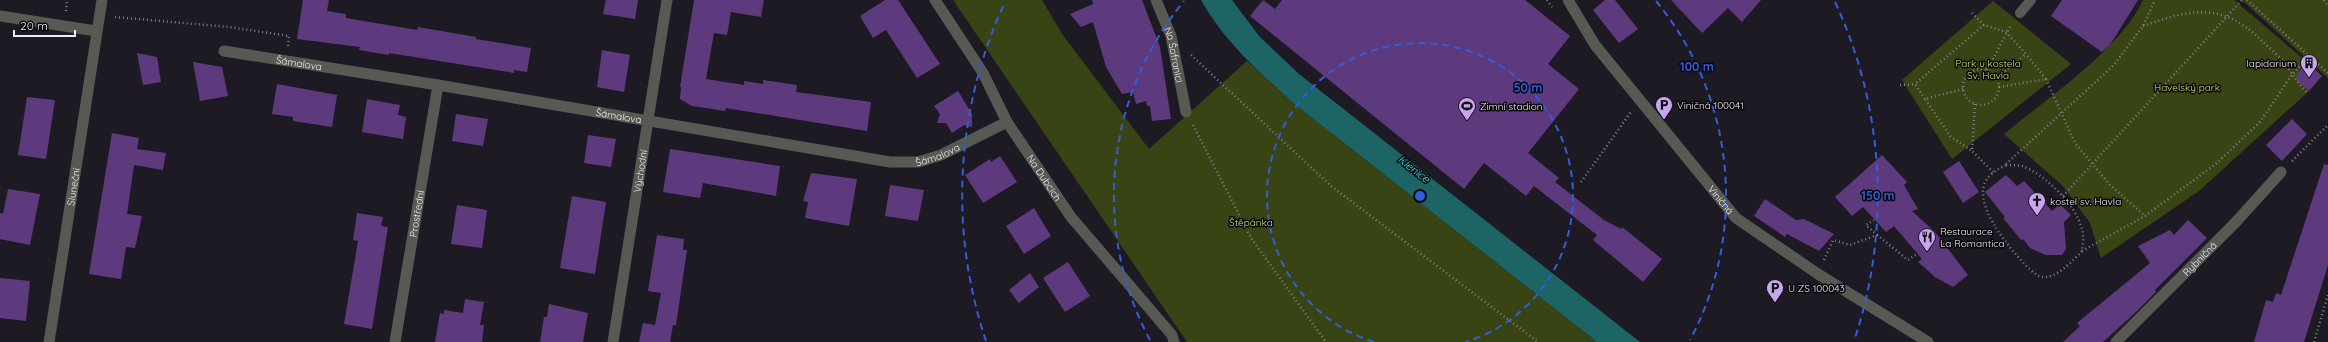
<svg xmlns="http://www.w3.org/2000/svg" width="2328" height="342" viewBox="0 0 2328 342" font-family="Quicksand,sans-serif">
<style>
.green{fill:#394414}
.water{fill:#1d6464}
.building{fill:#5d3a7e}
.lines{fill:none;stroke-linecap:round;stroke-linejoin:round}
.path{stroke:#837f88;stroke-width:2.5;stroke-dasharray:1 3;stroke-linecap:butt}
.service{stroke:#575953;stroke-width:10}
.minor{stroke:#575953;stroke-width:11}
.ring{fill:none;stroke:#325edb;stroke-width:2;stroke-dasharray:7 5}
.labels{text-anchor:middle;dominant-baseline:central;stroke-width:3;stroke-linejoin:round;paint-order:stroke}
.street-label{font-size:10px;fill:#efebf3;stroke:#07060a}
.park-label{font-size:10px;fill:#c8e371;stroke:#07060a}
.poi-label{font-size:10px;fill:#efebf3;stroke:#07060a;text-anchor:start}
.water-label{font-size:11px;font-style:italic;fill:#35f8f9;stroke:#07060a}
.centre{fill:#325edb;stroke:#07060a;stroke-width:2}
.ring-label{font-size:12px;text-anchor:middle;font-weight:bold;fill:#325edb;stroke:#07060a;stroke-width:3;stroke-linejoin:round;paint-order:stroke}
</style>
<rect width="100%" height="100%" fill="#1e1a24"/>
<path class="green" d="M953,0H1042L1062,34L1149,149L1247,61L1292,102L1597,342H1187Z
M2143,0H2234L2307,62L2297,74V81L2309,91L2199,191L2101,258L2090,223L2063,186L2004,134C2046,99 2121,49 2143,0Z
M2242,0H2328V78Z
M1993,1L2071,64L1952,159L1902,80Z"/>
<path class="water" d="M1201,0H1232L1259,36L1299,74L1640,342H1597L1292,102C1258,71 1224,41 1201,0Z"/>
<path class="building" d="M303,0H329L327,11L346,14V18L417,30L418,27L476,37V39L531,48L527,72L514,70V73L389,53V55L359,50L360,47L297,39Z
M606,0H638L635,19L603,14Z
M694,0H764L761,17L731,12L727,35L714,33L706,79L744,85V81L763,84V80L797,85L796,92L871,102L867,131L726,108L725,111L692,106L680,99L681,87H680Z
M885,0H898L940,64L917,78L886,30L873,38L860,16Z
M1092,0H1142L1160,47L1171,119L1152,121L1150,106H1147L1146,101L1136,104L1133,92L1122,94L1106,67L1093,22L1081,27L1070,14L1093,4Z
M1263,0L1275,9L1282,0H1525L1570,36L1548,64L1579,89L1528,153L1559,178L1555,182L1604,220L1621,229L1622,227L1662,259L1643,282L1593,240L1597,235L1534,186L1526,196L1484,163L1464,189L1250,16Z
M1605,0H1615L1638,29L1619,43L1593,10Z
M1671,0H1761L1742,22L1728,8L1702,33Z
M2062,0H2138L2110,45L2102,52L2051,16Z
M602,50L630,55L624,92L597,87Z
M137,53L157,57L161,82L143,85Z
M193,62L222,67L228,96L200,101Z
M2307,62L2322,76L2309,91L2297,81V74Z
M277,84L337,95L332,127L293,121V117L272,114Z
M958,91L972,114V127L964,125L952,133L946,123H937L940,114L934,106Z
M27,97L55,100L46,159L18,155Z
M367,99L400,105L398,115L406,117L403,139L362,132Z
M456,114L488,119L483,146L452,141Z
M2292,119L2307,134L2282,161L2266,145Z
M112,133L139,138L137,149L166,153L163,170L134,165L127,214L142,216L135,248L126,247L121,279L89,274Z
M588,135L616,139L611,167L584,163Z
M670,149L780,166L776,196L703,183L700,198L663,192Z
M1882,155L1907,182L1904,185L1918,209L1912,211L1935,232L1968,275L1953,287L1935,277L1918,262L1922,259L1894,226L1886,232L1863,207L1852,216L1835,197Z
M1000,156L1017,182L983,203L965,175L990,159L991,162Z
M1959,161L1979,192L1963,203L1943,172Z
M2324,164L2328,165V265L2304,342H2254L2266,300L2273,302L2276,293L2281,295Z
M811,173L857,179L849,226L805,218L808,202L803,201Z
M2006,175L2017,186L2024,181L2052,211L2060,204L2071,215L2064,222L2066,249L2062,255H2046L2030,248L2023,239L2022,241L2003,218L2005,217L1985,192Z
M890,185L924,190L918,221L885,216Z
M8,189L40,194L30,245L0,239V213L3,214Z
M572,196L606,202L595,274L560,268Z
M1765,199L1796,220L1804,219L1834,234L1819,251L1787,234L1785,237L1754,216Z
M457,205L487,210L482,248L451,244Z
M1034,208L1051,236L1024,254L1006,226Z
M357,213L383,217L381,226L388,227L372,329L344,324L358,241L353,240Z
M2188,220L2207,238L2155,290L2156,292L2137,311L2103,342H2063L2080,326L2077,323L2150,263L2138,246L2170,230L2174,235Z
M657,235L684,239L683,250H687L676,325H673L670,342H639L643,323L655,325L661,293L648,291Z
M1068,262L1090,296L1065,312L1043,278Z
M1030,273L1039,287L1019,303L1009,290Z
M0,278L30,281L26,321L0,318Z
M465,299L484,302L480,325H484L482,342H435L440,313L444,314V310L463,313Z
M549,304L588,313L583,342H540L544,317H547Z"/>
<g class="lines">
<path class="path" d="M1547,0L1552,7
M2247,0L2328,73
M2324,0L2328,6
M66,11L67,0
M1972,13L1984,25L2006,32L2026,54L1997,78
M115,17L229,27L289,36L288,46
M2143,26C2192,9 2222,1 2263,42C2269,48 2277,54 2283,61C2291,72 2297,82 2307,93
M1191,55L1331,186L1538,342
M1963 87a18 18 0 1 1 36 0a18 18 0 1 1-36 0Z
M1987,70L2011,25
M2046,79L2075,143L2110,185L2145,216
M1900,85L1915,84
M1999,87L2046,79L2026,54
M1963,89L1925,99L1951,137L1972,151
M1925,99L1915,84L1984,25
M1975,104L1972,151L1993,172
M1193,125L1251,238L1326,342
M2292,161L2328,125
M2006,164L2114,65L2143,26L2155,0
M2006,165C2011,165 2017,165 2022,166C2046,175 2076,205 2082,229C2084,236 2083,244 2082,251C2073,260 2057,279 2042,277C2031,276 2001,237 1995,226C1988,215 1980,198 1984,185C1987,175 1998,169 2006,165Z
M1581,182L1631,112
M2063,196L2242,0
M1877,235L1908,260L1917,254
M2082,251L2145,216L2217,163L2260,122L2291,76L2308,57
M1824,260L1833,240L1850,245L1877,235L1866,225L1874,220
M2314,342L2328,295"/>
<path class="service" d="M2020,13L2031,0"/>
<g class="minor">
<path id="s1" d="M935,0L983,73L1007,122L1071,217L1172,335L1174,342"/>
<path id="s2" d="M1156,0L1171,36L1186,112"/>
<path id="s3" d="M1568,0L1595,45L1736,218L1818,274L1928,342"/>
<path d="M0,16L96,31"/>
<path id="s4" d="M224,51L438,85L890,162H918L941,155L1007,122"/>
<path id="s5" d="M49,342L102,0"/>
<path id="s6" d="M395,342L438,85"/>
<path id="s7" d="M613,342L667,0"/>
<path id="s8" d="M2116,342L2235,223L2281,172"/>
</g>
</g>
<g class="ring">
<path d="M1374 342A153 153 0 1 1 1466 342"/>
<path d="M1150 340A306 306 0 0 1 1184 1M1656 1A306 306 0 0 1 1690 340"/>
<path d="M986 341A458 458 0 0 1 1005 2M1835 2A458 458 0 0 1 1854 341"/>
</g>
<defs>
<symbol id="building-pin" viewBox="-11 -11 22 30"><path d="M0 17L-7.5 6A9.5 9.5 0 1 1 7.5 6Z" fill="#c7a6ef" stroke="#07060a"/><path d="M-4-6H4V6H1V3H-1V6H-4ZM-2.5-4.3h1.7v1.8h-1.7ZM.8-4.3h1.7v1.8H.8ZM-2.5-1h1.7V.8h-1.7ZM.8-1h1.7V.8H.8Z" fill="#111"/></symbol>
<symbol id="parking-pin" viewBox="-11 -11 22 30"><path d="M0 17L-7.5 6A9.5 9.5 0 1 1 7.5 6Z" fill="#c7a6ef" stroke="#07060a"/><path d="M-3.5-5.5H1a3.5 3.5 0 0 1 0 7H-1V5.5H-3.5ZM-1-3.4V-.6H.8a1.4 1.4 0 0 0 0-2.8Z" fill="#111"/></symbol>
<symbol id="stadium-pin" viewBox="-11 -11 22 30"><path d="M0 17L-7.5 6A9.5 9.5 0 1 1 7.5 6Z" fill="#c7a6ef" stroke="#07060a"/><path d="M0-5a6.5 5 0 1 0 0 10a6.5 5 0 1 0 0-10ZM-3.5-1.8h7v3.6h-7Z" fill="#111"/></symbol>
<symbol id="church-pin" viewBox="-11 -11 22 30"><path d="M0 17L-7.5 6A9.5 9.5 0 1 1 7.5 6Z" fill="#c7a6ef" stroke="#07060a"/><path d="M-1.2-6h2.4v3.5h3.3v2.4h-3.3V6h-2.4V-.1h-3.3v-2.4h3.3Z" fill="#111"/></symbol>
<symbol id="restaurant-pin" viewBox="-11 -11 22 30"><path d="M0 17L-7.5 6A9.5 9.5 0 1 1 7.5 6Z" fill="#c7a6ef" stroke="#07060a"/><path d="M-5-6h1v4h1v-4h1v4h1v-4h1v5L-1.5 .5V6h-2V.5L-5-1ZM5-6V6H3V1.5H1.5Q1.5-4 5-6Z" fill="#111"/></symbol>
</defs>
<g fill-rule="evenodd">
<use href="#building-pin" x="2299" y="53" width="20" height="27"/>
<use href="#parking-pin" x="1654" y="95" width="20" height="27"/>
<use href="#stadium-pin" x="1457" y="96" width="20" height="27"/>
<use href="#church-pin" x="2027" y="191" width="20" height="27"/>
<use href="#restaurant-pin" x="1917" y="227" width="20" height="27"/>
<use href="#parking-pin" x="1765" y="278" width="20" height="27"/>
</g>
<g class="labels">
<g class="street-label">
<text stroke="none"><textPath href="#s2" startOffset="58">Na Šafranici</textPath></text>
<text stroke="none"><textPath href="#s4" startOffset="76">Šámalova</textPath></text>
<text stroke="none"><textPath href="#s4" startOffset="400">Šámalova</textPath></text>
<text stroke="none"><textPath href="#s4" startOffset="724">Šámalova</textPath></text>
<text stroke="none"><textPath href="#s7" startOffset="173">Východní</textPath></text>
<text stroke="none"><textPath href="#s1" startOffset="209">Na Dubcích</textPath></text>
<text stroke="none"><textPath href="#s5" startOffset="157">Sluneční</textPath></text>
<text stroke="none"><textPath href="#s3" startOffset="252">Viničná</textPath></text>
<text stroke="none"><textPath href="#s6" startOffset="130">Prostřední</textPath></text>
<text stroke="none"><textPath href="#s8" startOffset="118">Rybničná</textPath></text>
</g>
<g class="park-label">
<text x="1988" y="63">Park u kostela<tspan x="1988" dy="12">Sv. Havla</tspan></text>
<text x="2187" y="87">Havelský park</text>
<text x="1251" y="222">Štěpánka</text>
</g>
<g class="poi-label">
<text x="2296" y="63" text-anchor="end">lapidarium</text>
<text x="1677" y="105">Viničná 100041</text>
<text x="1480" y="106">Zimní stadion</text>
<text x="2050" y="201">kostel sv. Havla</text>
<text x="1940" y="231">Restaurace<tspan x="1940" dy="12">La Romantica</tspan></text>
<text x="1788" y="288">U ZS 100043</text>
</g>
<g class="water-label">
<text transform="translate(1414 169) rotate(38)">Klenice</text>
</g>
</g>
<circle cx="1420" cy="196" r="6" class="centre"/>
<g class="ring-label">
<text x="1697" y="71">100 m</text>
<text x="1528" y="92">50 m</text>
<text x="1878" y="200">150 m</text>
</g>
<path d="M14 30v6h61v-6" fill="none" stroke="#efebf3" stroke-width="2"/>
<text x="20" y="30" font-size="12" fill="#efebf3" stroke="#07060a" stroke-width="3" paint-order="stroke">20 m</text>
</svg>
